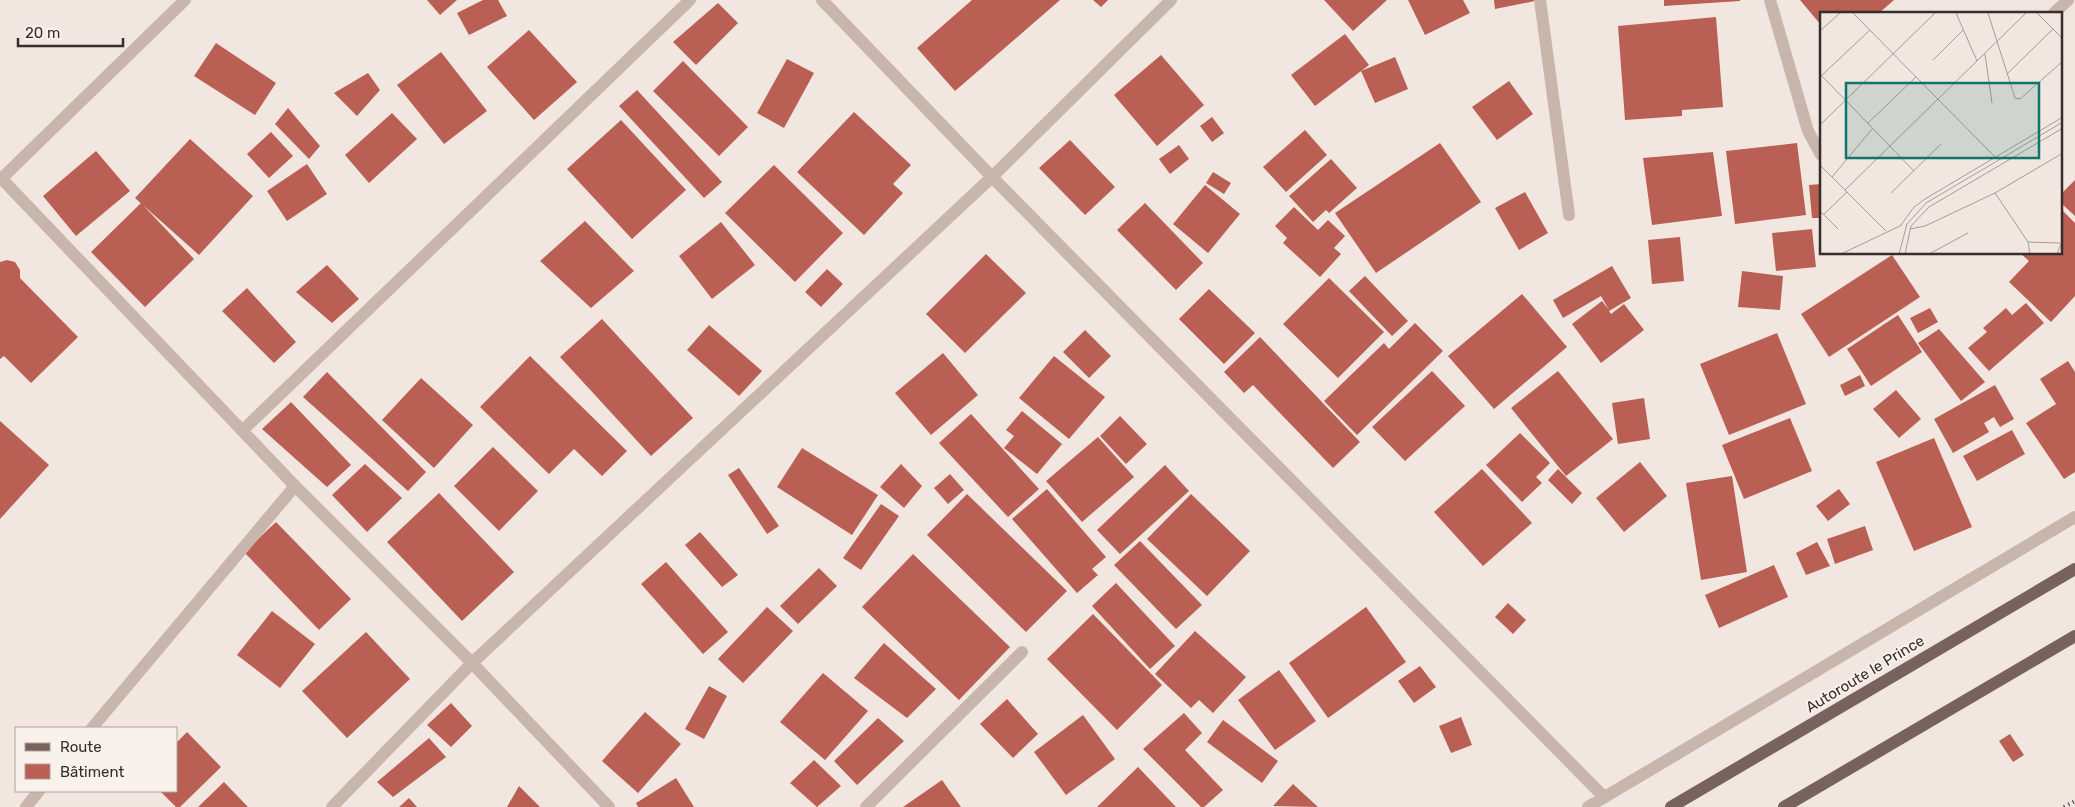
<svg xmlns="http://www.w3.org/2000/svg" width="2075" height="807" viewBox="0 0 2075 807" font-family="Rubik,sans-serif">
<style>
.building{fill:#ba5f54}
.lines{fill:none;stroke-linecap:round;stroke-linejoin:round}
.minor{stroke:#c8b5ac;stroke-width:12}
.major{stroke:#77625d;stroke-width:12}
.rail{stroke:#372d2a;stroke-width:4;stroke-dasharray:1 4;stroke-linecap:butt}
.labels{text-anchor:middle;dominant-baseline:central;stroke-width:4;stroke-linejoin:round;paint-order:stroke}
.street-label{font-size:15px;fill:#372d2a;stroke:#f9f1ec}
.inset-road{fill:none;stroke:#a79c97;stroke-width:1}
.view{fill:#0f766e;fill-opacity:0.15;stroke:#0f766e;stroke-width:2.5}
.inset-edge{fill:none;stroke:#372d2a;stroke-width:2.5}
</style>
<rect width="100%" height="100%" fill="#f1e6e0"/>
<path class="building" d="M427,0H457L440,15Z
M483,0H498L507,16L469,35L457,13Z
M972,0H1060L955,91L917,48Z
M1093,0H1108L1101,7Z
M1324,0H1387L1353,31Z
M1408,0H1463L1470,13L1425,35Z
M1494,0H1535V1L1495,9Z
M1664,0H1740V1L1664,6Z
M1800,0H1894L1878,14H1821V25Z
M718,3L738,23L696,65L673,42Z
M1716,17L1723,107L1682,110V116L1625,120L1618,26Z
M529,30L577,82L534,120L487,67Z
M1345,34L1369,65L1315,106L1291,75Z
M216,43L276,83L255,115L194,76Z
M441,52L487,111L444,144L397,85Z
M1161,55L1204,105L1157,146L1114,95Z
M1395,57L1408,89L1375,103L1361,71Z
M787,59L814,73L784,128L757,113Z
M683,61L748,127L719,156L653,91Z
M368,73L380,90L357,116L334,93Z
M1509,81L1533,114L1497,140L1472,107Z
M637,90L722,182L704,198L619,106Z
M288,108L320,146L309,159L275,124Z
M854,112L911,165L893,184L903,193L864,235L797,172Z
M392,113L417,139L369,183L345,155Z
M1212,117L1224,133L1212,142L1200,126Z
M621,120L686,190L632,239L567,169Z
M1305,130L1327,155L1286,192L1263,167Z
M271,132L293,156L269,178L247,154Z
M190,139L253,196L199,255L135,198Z
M1070,140L1115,187L1085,215L1039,168Z
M1440,143L1481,202L1376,273L1335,213Z
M1797,143L1806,215L1735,224L1726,151Z
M1179,145L1189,159L1170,174L1159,159Z
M96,151L130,191L76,236L43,196Z
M1713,152L1722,216L1652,225L1643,158Z
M1331,159L1357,188L1329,213L1326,210L1313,222L1289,196Z
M307,164L327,194L287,221L267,191Z
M774,165L843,233L795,282L725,213Z
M1213,172L1231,183L1224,194L1206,183Z
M2075,180V216L2061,203V194Z
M1821,184V218H1812L1809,185Z
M1205,185L1240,214L1208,253L1173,224Z
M1525,192L1548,233L1519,250L1495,208Z
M141,203L194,259L145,307L91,252Z
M1145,203L1203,263L1176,290L1117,230Z
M1294,207L1318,230L1328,220L1345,236L1334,248L1341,254L1320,277L1283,243L1287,238L1275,226Z
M2063,211L2075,223V296L2051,322L2009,282L2029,261L2021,254H2061Z
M585,221L634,271L591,308L540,261Z
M721,222L755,265L712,299L679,256Z
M1812,229L1816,267L1776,271L1772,233Z
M1680,237L1684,281L1652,284L1648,240Z
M986,254L1026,293L965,353L926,314Z
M1892,255L1920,297L1829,357L1801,314Z
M7,260L15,262L20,270V278L78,337L31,383L4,356L0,359V262Z
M327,265L359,299L332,323L296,292Z
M1612,266L1631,298L1609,311L1611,314L1624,304L1644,330L1601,363L1572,324L1602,301L1609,310L1601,296L1563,318L1553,300Z
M827,269L843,284L821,307L805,292Z
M1742,271L1783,276L1780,310L1738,307Z
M1365,276L1408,321L1392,336L1349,291Z
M1329,278L1384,332L1338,378L1283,324Z
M247,288L296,342L274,363L222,311Z
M1209,289L1255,333L1224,364L1179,319Z
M1522,294L1567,347L1494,409L1448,356Z
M2026,303L2044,323L1989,371L1968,348L1987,332L1983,328L2006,308L2012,315Z
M1930,308L1938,322L1918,333L1910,318Z
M1898,315L1922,352L1871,386L1847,349Z
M602,319L693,418L651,456L560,357Z
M1415,323L1443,351L1357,435L1324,401L1384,343L1389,349Z
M709,325L762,371L739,396L687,350Z
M1939,329L1985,382L1961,401L1918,343Z
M1085,330L1111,356L1089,378L1063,352Z
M1777,333L1806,404L1729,435L1700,364Z
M1260,337L1360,442L1333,468L1253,385L1244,393L1224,372Z
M943,353L978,395L931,435L895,393Z
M530,356L627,451L602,476L574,449L549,474L480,407Z
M1054,356L1105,397L1069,439L1019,398Z
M2068,361L2075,372V472L2064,479L2026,423L2056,404L2040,379Z
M1432,371L1465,406L1405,461L1372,427Z
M1558,371L1613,439L1566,476L1511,408Z
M327,372L426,472L408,491L303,397Z
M1860,375L1865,386L1845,396L1840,385Z
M421,378L473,425L434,468L382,420Z
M1995,385L2014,419L2000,427L1994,417L1984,423L1989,432L1953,453L1934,419Z
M1896,390L1921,419L1899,438L1873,409Z
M1644,398L1650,439L1618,444L1612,403Z
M291,402L351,465L327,487L262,429Z
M1022,411L1062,444L1037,474L1004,448L1014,436L1006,430Z
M971,414L1039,489L1008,517L939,443Z
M1120,416L1147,444L1126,464L1100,436Z
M1790,418L1812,471L1744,499L1722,445Z
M0,421L49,465L0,519Z
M2012,430L2025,454L1977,481L1963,456Z
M1520,433L1550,463L1536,477L1542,483L1522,502L1486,465Z
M1098,437L1134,477L1082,522L1046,481Z
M1934,438L1972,527L1914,551L1876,462Z
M493,447L538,491L499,531L454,486Z
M802,448L878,495L852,535L777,487Z
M1640,462L1667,496L1624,532L1596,498Z
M365,464L402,498L367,532L332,495Z
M901,464L922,486L904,508L880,487Z
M1165,465L1189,491L1120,554L1097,530Z
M739,468L779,526L767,534L728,475Z
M1482,469L1532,523L1483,566L1434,512Z
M1558,469L1582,493L1572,504L1548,480Z
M950,474L964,490L948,504L934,488Z
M1732,476L1747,572L1701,580L1686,483Z
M1047,489L1106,557L1092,569L1098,575L1077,593L1012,519Z
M1839,489L1850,504L1828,521L1816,506Z
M439,493L514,572L462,621L387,542Z
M967,494L1067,591L1026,632L927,535Z
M1191,494L1250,551L1207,596L1147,539Z
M881,504L899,516L861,570L843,558Z
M276,522L351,599L319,630L244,552Z
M1865,526L1873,550L1835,564L1827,539Z
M700,532L738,575L722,587L685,545Z
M1140,541L1202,605L1176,629L1114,565Z
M1817,542L1830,566L1806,575L1796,553Z
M913,554L1010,647L959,700L862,607Z
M666,562L728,632L703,654L641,584Z
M1774,565L1788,597L1719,628L1705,595Z
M819,568L837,586L798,624L780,606Z
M1116,583L1175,646L1150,669L1092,606Z
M1508,603L1526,620L1513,634L1495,617Z
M767,607L793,631L743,683L718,659Z
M1366,607L1406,662L1328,718L1289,663Z
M272,611L315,644L280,688L237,655Z
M1093,614L1162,685L1117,730L1047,659Z
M1195,631L1246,677L1213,713L1199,700L1191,708L1155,674Z
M366,632L410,679L347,738L302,691Z
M884,643L936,689L907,718L854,678Z
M1420,666L1436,687L1414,703L1398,681Z
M1279,670L1316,721L1275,750L1238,700Z
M823,673L868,711L825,760L780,722Z
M709,686L727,696L704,739L685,729Z
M1007,699L1038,734L1013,758L980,724Z
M451,703L472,726L451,747L427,725Z
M645,712L681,744L638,793L602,761Z
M1184,713L1202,733L1185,750L1223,790L1204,807H1201L1143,749Z
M1083,715L1115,759L1066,795L1034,752Z
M1461,717L1472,745L1451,753L1439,726Z
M878,718L904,741L857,785L834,761Z
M1223,720L1278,761L1262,783L1207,742Z
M187,732L221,767L180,807H176L160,791H176V743Z
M2010,734L2024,755L2013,762L1999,741Z
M429,738L446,757L393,797L377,782Z
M814,760L841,786L817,807L790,783Z
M1138,767L1176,807H1097Z
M676,778L694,807H638L636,803Z
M942,780L961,807H903Z
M224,782L248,807H198Z
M1293,784L1318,807L1273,806Z
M519,786L540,807H507Z
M409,798L417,807H399Z"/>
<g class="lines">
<path class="minor" d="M822,0L992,177L1604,797
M1540,0L1569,215
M1770,0L1808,131L1821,155
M2053,14L2068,0
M0,177L295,486L472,663L609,807
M0,180L185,0
M243,430L690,0
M92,728L295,486
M26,807L39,791
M332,807L472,663L992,177L1171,0
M866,807L1022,652
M1588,807L2075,517"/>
<path class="major" d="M1671,807L2075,569
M1784,807L2075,636"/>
<path class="rail" d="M2064,807L2075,801"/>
</g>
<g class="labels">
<g class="street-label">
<text transform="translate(1865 674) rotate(-31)">Autoroute le Prince</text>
</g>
</g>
<g transform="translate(1820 12)">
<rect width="242" height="242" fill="#f1e6e0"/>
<path class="inset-road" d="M33,1L175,145M136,1L157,49M168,1L195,86L200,87L243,49M217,1L243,27M0,19L20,1M165,42L172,91M113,48L143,18M0,62L94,159M187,62L233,17M1,64L50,18M48,111L96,65M0,113L115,1M0,153L66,219M12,165L53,116M25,178L206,1M71,181L121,132M175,181L243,141M0,199L18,217M3,203L27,180M81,213L94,195L105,187L243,105M90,217L105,214L175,181L208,230L210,242M208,230L240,231M21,242L82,213M79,242L87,212L106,191L243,110M85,242L91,214L109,195L243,116M109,242L148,221M237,242L243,227"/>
<path class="view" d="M26,71H219V146H26Z"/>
<rect width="242" height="242" class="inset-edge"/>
</g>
<rect x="15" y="727" width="162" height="65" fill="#f9f1ec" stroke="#aba39e"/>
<rect x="25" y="743" width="25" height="8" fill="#77625d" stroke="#aba39e"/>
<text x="60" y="752" font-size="15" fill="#372d2a">Route</text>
<rect x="25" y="764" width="25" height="15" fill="#ba5f54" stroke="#aba39e"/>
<text x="60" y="777" font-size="15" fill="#372d2a">Bâtiment</text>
<path d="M18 38v8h105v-8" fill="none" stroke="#372d2a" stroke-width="2.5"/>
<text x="25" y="38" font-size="15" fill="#372d2a" stroke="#f9f1ec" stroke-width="4" paint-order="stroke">20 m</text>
</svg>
